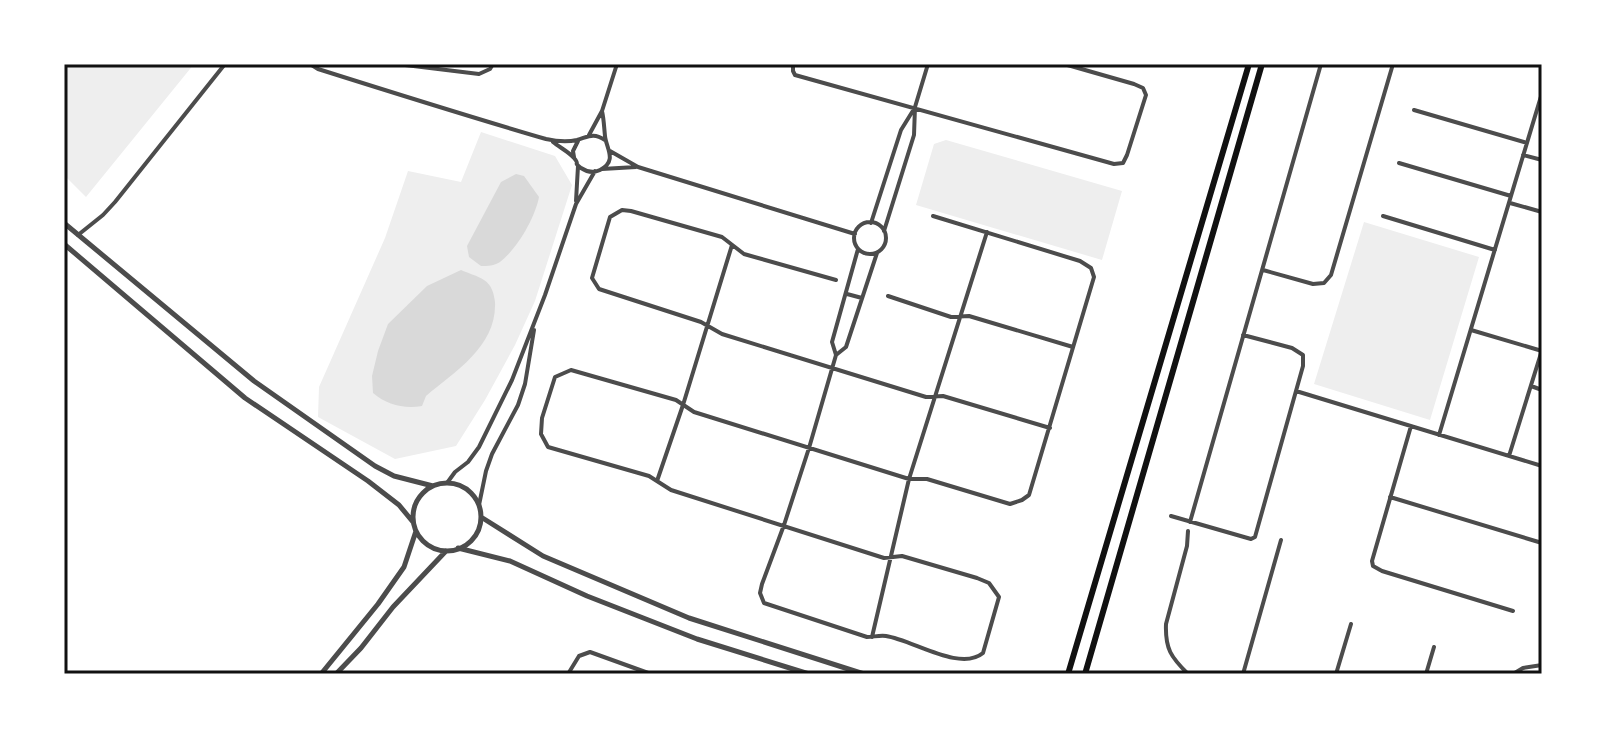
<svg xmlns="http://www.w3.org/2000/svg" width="1606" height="738" viewBox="0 0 1606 738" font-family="'Titillium Web',sans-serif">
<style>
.green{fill:#eee}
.water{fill:#d9d9d9}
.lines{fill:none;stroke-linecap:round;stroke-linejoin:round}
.minor{stroke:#4c4c4c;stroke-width:4}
.tertiary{stroke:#4c4c4c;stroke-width:5}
.secondary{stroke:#111;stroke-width:6}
.neatline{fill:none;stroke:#111;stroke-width:3}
</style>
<rect width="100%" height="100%" fill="#fff"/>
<path class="green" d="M64,64H194L86,197L64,175Z
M481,132L555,156L572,185L535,301L515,345L485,400L456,446L395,459L318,417L319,387L385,238L408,171L461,182Z
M946,140L1122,191L1102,260L916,205L934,144Z
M1364,222L1479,257L1430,420L1314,384Z"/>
<path class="water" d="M516,174L524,176L539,197C535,218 517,249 500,262C494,266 488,266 481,266L469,257L467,246L501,182Z
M461,270C468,273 478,276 484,280C492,285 494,294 495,302C497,346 456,371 426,396L422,406C404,409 387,405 373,393L372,376L378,351L388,324L427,286Z"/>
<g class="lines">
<path class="minor" d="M310,64L318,69C394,93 470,117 546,139C555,141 568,142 577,140C588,137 593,132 605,140
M397,64L479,74L490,69L493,64
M793,64V71L795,75L1114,164L1123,163L1127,155L1146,95L1143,88L1134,84L1064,64
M1414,110L1527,143
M589,135L602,111L617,64
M553,142C559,147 569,152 574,158C581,166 572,161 581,168C587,172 594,173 600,170C618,161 606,148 605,136C604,127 604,120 602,111
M610,151L638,167L855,234
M1523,155L1542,160
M574,157L573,151L578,141
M1399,163L1511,196
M602,169L636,167
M576,201L578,166
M1510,203L1542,212
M1383,216L1495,250
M854 238a16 16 0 1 1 32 0a16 16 0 1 1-32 0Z
M871,223L901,130L914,109
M884,231L914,135L915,107L928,64
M78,235L103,215L115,202L225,64
M858,249L832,342L836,355L809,448L784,525L762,584L760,593L764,603L867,637C873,637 880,635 886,636C913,640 960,672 983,653L999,597L989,583L977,578L902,556L884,558L671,490L649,476L548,447L541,434L542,418L555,377L571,370L676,400L694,412L909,479H927L1010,504L1022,500L1029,495L1094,277L1091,268L1080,261L933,216
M1263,270L1313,284L1324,283L1331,275L1393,64
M836,280L744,254L722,237L631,211L622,210L610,217L592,278L599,289L701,322L722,334L926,397L943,396L1050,428
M847,294L862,298
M888,296L951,317L969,316L1073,347
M1471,330L1542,351
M836,355L846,347L877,253
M1531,386L1542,390
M1296,391L1542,466
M1411,426L1372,561L1373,566L1382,571L1513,611
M1439,435L1542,93
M1509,456L1542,350
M657,481L683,405L732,245
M447,483L455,472L468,462L479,447L512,380L545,295L576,204L595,171
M1390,497L1542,543
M479,505L486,471L492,454L518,405L525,384L534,330
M1171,516L1251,539L1255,537L1303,366V355L1292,348L1243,335
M1190,522L1321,64
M872,637L909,479L987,232
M568,674L579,656L590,652L651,674
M1188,674C1171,657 1165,649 1166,624L1187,546L1188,531
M1243,674L1281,540
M1336,674L1351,624
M1426,674L1434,647
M1513,674L1523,668L1542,665"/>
<path class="tertiary" d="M64,223L254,381L375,466L394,476L433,486
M64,244L245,398L368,481L399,505L413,522
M413 517a34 34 0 1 1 68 0a34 34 0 1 1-68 0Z
M481,517L543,556L689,618L864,674
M458,548L510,561L587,596L697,639L809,674
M321,674L378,604L404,567L416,531
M336,674L361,648L393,607L446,551"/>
<path class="secondary" d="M1068,674L1249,64
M1085,674L1262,64"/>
</g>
<rect width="1606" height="738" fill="none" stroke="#ffffff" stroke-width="132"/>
<rect x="66" y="66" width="1474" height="606" class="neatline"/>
</svg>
